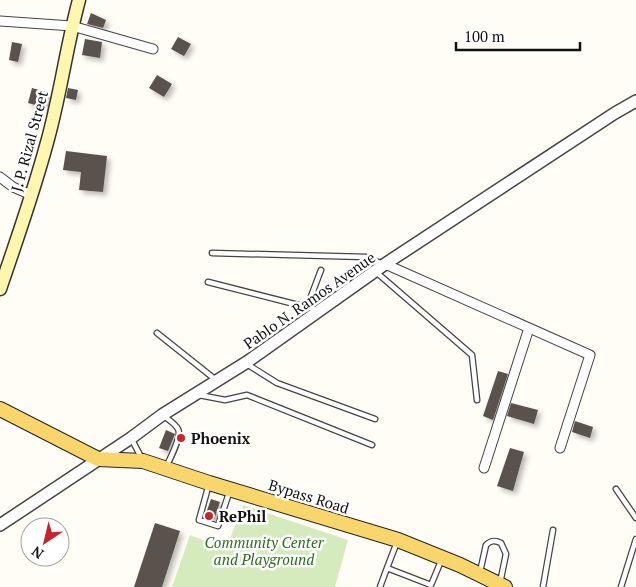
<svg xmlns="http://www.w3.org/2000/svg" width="636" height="587" viewBox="0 0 636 587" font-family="'PT Serif',serif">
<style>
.green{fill:#d5ebbd}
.building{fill:#5a524d;filter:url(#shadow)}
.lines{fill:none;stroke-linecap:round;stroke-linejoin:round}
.service-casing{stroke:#444;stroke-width:7}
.minor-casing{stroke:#444;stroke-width:11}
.tertiary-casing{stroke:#444;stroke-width:14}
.secondary-casing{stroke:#333;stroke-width:15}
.primary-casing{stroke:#222;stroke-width:16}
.service{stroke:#fff;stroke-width:4.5}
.minor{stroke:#fff;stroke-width:9}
.tertiary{stroke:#fff;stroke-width:11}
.secondary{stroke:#fff6b0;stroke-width:12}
.primary{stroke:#f9d66b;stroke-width:14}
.poi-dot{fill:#c4262e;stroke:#fff;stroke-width:2}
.labels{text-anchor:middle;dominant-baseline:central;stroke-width:5;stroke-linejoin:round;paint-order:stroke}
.street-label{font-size:15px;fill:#111;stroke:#fff}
.poi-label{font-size:15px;font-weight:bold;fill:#111;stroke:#fff;text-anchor:start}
.park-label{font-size:15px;font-style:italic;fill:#2f6b1f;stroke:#fff}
</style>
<defs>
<filter id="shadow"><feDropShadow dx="3.5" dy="3.5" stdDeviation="2.5" flood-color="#0004"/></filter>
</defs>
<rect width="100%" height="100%" fill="#fffdf5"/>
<path class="green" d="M243,505L348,540L335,587H172L190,535L226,549Z"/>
<path class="building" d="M91,13L106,20L103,28L87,24Z
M178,37L191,44L184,56L171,49Z
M85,39L102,42L100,58L82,55Z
M12,42L22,44L18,62L9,60Z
M157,75L172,84L164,97L149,88Z
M32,88L50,93L46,108L28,103Z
M68,88L78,90L76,100L66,98Z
M66,151L107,156L103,192L79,190L81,172L63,170Z
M498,371L508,374L493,420L483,416Z
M511,403L538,410L534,424L507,416Z
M575,421L593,427L590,438L572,432Z
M166,430L175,434L168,451L159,448Z
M510,448L524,452L513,491L497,486Z
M211,499L220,502L214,520L205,516Z
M155,523L180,531L162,587H134Z"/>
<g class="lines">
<defs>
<path id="service" d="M212,253L366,257L383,264
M376,272L472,355L477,400
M208,282L318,310
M307,307L321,270
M157,333L216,380
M247,362L250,366L277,383L375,419
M199,395L225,400L247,395L372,445
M163,415C167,419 175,423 178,429C182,436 170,459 166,467
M131,438L141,457
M209,484L199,520L218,526L230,490
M616,489L636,518
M397,542L387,568L431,585L441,561
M480,572L486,545C491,540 495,540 501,543L506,554L500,583
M380,587L387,568
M543,587L553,530
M621,587L636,539"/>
<path id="minor" d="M0,21L72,26L153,49
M0,177L13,187L31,195
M385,264L590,355L560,448
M484,468L529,328"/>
<path id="tertiary" d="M0,525L131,438L162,415L247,362L385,264L615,113L636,101"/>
<path id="secondary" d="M0,289C16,242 33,194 46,146C60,98 66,48 79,0"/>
<path id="primary" d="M0,409L98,459L143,461L209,483L398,540L460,565L505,587"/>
</defs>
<use href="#service" class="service-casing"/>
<use href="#minor" class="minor-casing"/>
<use href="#tertiary" class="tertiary-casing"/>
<use href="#secondary" class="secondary-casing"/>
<use href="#primary" class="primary-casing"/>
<use href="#service" class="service"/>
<use href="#minor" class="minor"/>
<use href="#tertiary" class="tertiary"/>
<use href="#secondary" class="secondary"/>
<use href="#primary" class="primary"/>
</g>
<g class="poi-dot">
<circle cx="181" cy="438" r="5"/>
<circle cx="209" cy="516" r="5"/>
</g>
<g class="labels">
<g class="street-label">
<text transform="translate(29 141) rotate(-75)">J. P. Rizal Street</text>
<text transform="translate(309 300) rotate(-35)">Pablo N. Ramos Avenue</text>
<text transform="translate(309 496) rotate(17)">Bypass Road</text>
</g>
<g class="poi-label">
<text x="191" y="438">Phoenix</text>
<text x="219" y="516">RePhil</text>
</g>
<g class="park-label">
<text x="264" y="542">Community Center<tspan x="264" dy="17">and Playground</tspan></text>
</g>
</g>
<g transform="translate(45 542) rotate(215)"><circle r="24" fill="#ffffff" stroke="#a0a0a0"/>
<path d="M0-4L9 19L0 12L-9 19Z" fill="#c4262e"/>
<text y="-8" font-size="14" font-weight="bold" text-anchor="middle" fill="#111111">N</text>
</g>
<path d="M456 42v8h124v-8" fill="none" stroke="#111111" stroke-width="2.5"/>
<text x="464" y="42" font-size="15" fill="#111111" stroke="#ffffff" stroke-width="4" paint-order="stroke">100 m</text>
</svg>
